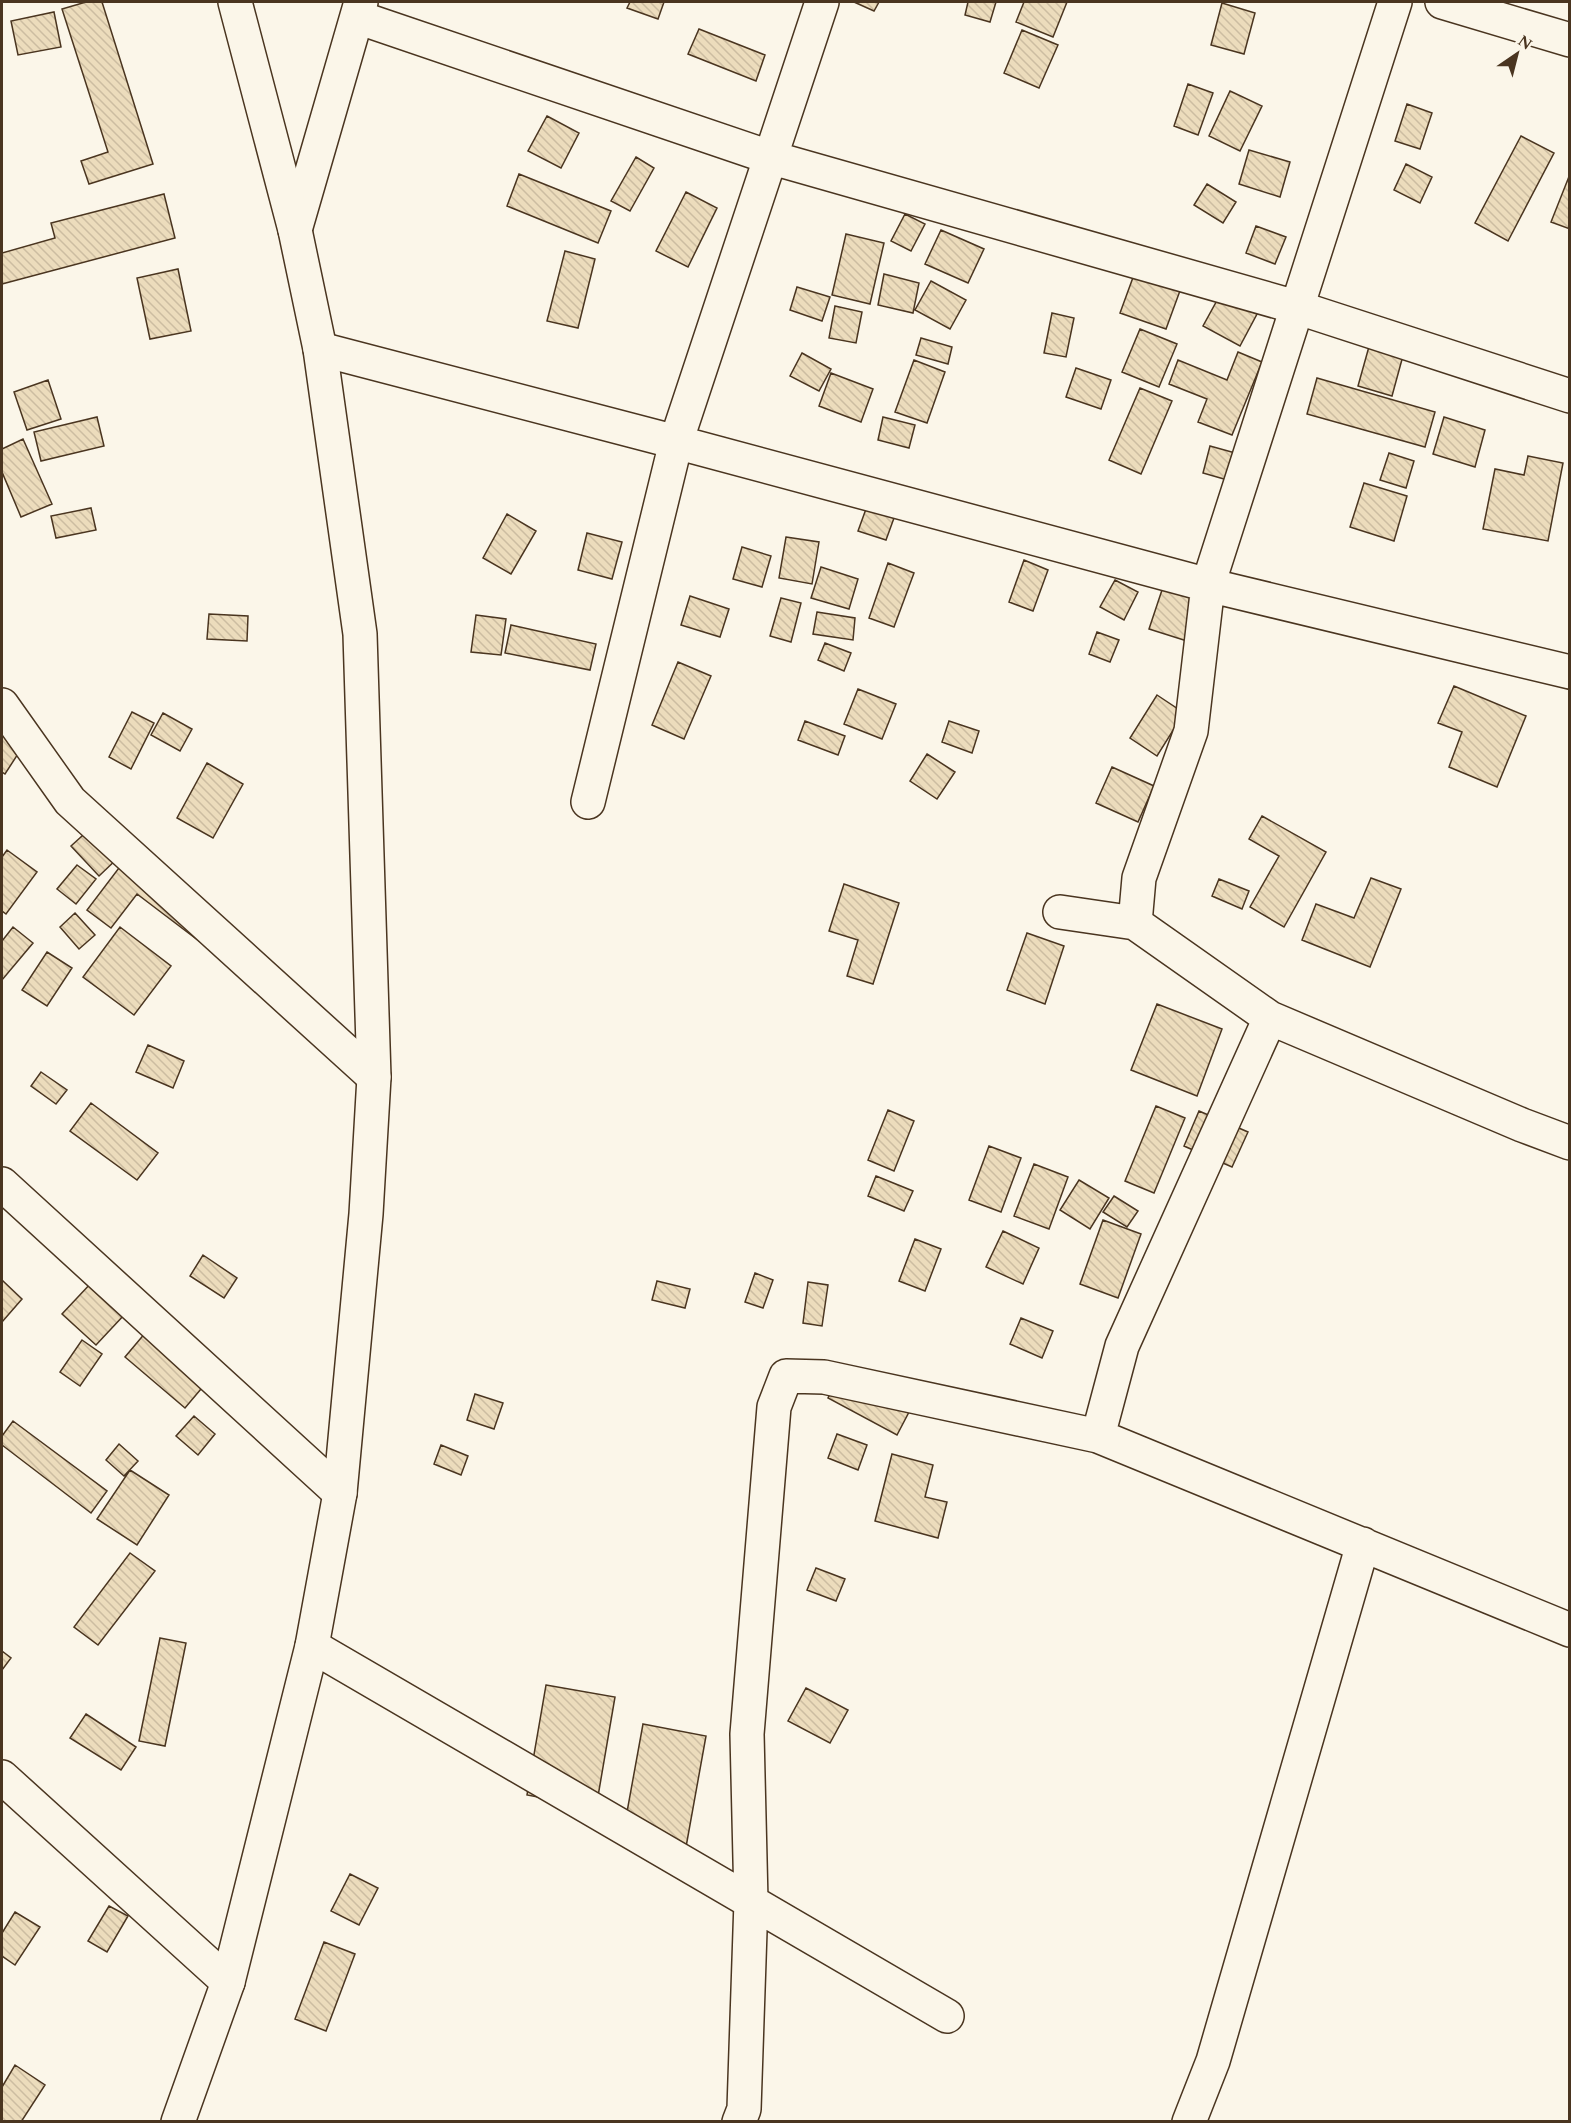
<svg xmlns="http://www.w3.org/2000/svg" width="1571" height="2123" viewBox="0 0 1571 2123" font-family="Spectral,serif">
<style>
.building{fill:url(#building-back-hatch);stroke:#4a3520;stroke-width:1.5}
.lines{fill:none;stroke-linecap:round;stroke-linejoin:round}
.minor-casing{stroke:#4a3520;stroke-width:36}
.primary-casing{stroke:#4a3520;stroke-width:36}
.minor{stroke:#fbf6e9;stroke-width:33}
.primary{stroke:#fbf6e9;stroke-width:33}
</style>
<defs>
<pattern id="building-back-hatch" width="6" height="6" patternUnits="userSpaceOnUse" patternTransform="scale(1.5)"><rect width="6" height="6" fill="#ecdcbc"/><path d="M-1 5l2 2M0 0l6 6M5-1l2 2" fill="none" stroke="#ccbda1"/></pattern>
</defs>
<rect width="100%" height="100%" fill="#fbf6e9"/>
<path class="building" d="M86,2H102L153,164L89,184L81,161L108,152L62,9Z
M630,2H664L658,19L627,8Z
M854,2H879L874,11Z
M968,2H996L990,22L965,15Z
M1024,2H1067L1053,37L1016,22Z
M1222,3L1255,13L1244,54L1211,45Z
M54,12L61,47L18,55L11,21Z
M699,29L765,55L756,81L688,54Z
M1022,30L1058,45L1039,88L1004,73Z
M1188,84L1213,93L1198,135L1174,126Z
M1230,91L1262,106L1240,151L1209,136Z
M1407,104L1432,113L1420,149L1395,141Z
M547,116L579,133L561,168L528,151Z
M1521,136L1554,153L1508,241L1475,223Z
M1249,150L1290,162L1280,197L1239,184Z
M636,157L654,168L630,211L611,201Z
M1406,164L1432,177L1420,203L1394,190Z
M519,174L611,211L598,243L507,206Z
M1570,174V229L1551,222Z
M1207,184L1236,202L1223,223L1194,205Z
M686,192L717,208L688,267L656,251Z
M164,194L175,238L2,284V253L55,238L51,223Z
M905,214L925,224L911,251L891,241Z
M1256,226L1286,237L1275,264L1246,253Z
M941,230L984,249L968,283L925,264Z
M846,234L884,243L870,304L832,295Z
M565,251L595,259L578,328L547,321Z
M178,269L191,331L150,339L137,278Z
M1135,272L1181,288L1166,329L1120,313Z
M884,274L919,283L913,313L878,305Z
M931,281L966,300L950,329L915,310Z
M797,287L830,297L822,321L790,310Z
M1220,295L1257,314L1240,346L1203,326Z
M835,306L862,312L856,343L829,338Z
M1052,313L1074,318L1066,357L1044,353Z
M1140,329L1177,344L1159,387L1122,372Z
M921,338L952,347L948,364L916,355Z
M1370,343L1404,352L1392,396L1358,386Z
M1238,352L1262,362L1232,435L1198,422L1207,399L1169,384L1178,360L1227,380Z
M802,353L831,369L819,391L790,376Z
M914,360L945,372L927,423L895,412Z
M1076,368L1111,380L1101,409L1066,397Z
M831,373L873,389L861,422L819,406Z
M1317,378L1435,412L1425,447L1307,414Z
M48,380L61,419L27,430L14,392Z
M1140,388L1172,401L1141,474L1109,460Z
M97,417L104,446L41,461L34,432Z
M883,417L915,425L909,448L878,440Z
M1444,417L1485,430L1475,467L1433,454Z
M23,439L52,504L21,517L2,472V449Z
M1210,446L1239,454L1231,481L1203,473Z
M1389,453L1414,461L1406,488L1380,480Z
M1528,456L1563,463L1548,541L1483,529L1495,469L1524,475Z
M1364,483L1407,496L1394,541L1350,527Z
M91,508L96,530L56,538L51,516Z
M866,509L894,518L886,540L858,531Z
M507,514L536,531L511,574L483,558Z
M587,533L622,542L612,579L578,570Z
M786,537L819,542L812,584L779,578Z
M742,547L771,556L762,587L733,579Z
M1024,560L1048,570L1033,611L1009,602Z
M888,563L914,573L894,627L869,618Z
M821,567L858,579L849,609L811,598Z
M1115,580L1138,592L1124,620L1100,607Z
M1163,587L1219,605L1206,647L1149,629Z
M690,596L729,609L720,637L681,625Z
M781,598L801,603L791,642L770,636Z
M817,612L855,618L853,640L813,634Z
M209,614L248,616L247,641L207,639Z
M476,615L506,619L501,655L471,652Z
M511,625L596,644L590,670L505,653Z
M1097,632L1119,640L1110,662L1089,654Z
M825,643L851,653L844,671L818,660Z
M678,662L711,676L684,739L652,725Z
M1454,686L1526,716L1497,787L1449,767L1462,732L1438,723Z
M858,689L896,704L882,739L844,724Z
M1157,695L1184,713L1157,756L1130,738Z
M132,712L154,723L131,769L109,757Z
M163,713L192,729L180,751L151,735Z
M805,721L845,736L838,755L798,740Z
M949,721L979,731L972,753L942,742Z
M2,728L25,743L5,774L2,772Z
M927,754L955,772L937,799L910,781Z
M207,763L243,784L213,838L177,818Z
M1112,767L1154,786L1138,822L1096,803Z
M1262,816L1326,852L1284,927L1250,907L1279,856L1249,839Z
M93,826L121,855L99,876L71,846Z
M7,850L37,872L6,914L2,911V857Z
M128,856L214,922L199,941L137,894L111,928L87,910Z
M77,865L96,879L76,904L57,889Z
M1371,878L1401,889L1370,967L1302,940L1316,904L1354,918Z
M1219,879L1249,891L1242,909L1212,896Z
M844,884L899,903L873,984L847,976L858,940L829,931Z
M75,913L95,935L79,949L60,927Z
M13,927L33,943L2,980V941Z
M120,927L171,966L134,1015L83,977Z
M1027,933L1064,946L1045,1004L1007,990Z
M47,952L72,968L47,1006L22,990Z
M1157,1004L1222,1029L1197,1096L1131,1070Z
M148,1045L184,1061L173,1088L136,1072Z
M41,1072L67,1090L56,1104L31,1086Z
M91,1103L158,1153L137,1180L70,1131Z
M1156,1106L1185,1118L1154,1193L1125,1181Z
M888,1110L914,1121L894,1171L868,1160Z
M1199,1111L1248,1132L1232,1167L1184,1146Z
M989,1146L1021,1158L1001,1212L969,1200Z
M1034,1164L1068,1177L1049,1229L1014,1216Z
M876,1176L913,1191L904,1211L868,1196Z
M1079,1180L1109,1198L1090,1229L1060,1210Z
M1114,1196L1138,1211L1127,1227L1103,1212Z
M1103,1220L1141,1234L1118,1298L1080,1284Z
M1003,1231L1039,1248L1023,1284L986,1267Z
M915,1239L941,1249L925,1291L899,1281Z
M203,1255L237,1278L224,1298L190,1276Z
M755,1273L773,1280L763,1308L745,1302Z
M2,1280L22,1299L2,1322Z
M657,1281L690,1289L685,1308L652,1300Z
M92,1282L125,1314L96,1345L62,1314Z
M808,1282L828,1285L822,1326L803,1323Z
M1021,1318L1053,1331L1042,1358L1010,1344Z
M146,1332L206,1383L185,1408L125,1357Z
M82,1340L102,1354L80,1386L60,1372Z
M840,1374L909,1412L897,1435L828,1398Z
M475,1394L503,1403L494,1429L467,1420Z
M194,1416L215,1434L198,1455L176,1436Z
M13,1421L107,1491L91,1513L2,1445V1436Z
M837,1434L867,1445L858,1470L828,1458Z
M119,1444L138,1461L124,1476L106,1460Z
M441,1445L468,1456L461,1475L434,1464Z
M892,1454L933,1465L925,1497L947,1502L938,1538L875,1521Z
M130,1470L169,1495L137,1545L97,1519Z
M130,1553L155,1571L98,1645L74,1627Z
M816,1568L845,1579L836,1601L807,1590Z
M160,1638L186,1643L165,1746L139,1741Z
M2,1651L11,1658L2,1670Z
M546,1685L615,1697L596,1808L527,1795Z
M806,1688L848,1710L830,1743L788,1721Z
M86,1714L136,1747L121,1770L70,1738Z
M643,1724L706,1736L686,1847L623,1834Z
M350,1874L378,1888L359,1925L331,1911Z
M109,1906L128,1916L107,1952L88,1941Z
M15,1912L40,1927L15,1965L2,1956V1933Z
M324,1942L355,1954L326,2031L295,2019Z
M15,2065L45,2085L21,2122H2V2087Z"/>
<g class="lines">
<defs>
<path id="minor" d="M1442,2L1570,40
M357,17L769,157L1296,307L1570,396
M295,230L361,2
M320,349L676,442L1208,585L1570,672
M2,705L70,801L374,1077
M588,802L676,442L822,2
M1060,912L1135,923L1270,1018L1522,1125L1570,1143
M1135,923L1139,878L1191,731L1208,585L1395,2
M2,1184L340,1493
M1098,1436L1122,1346L1270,1018
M312,1646L947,2016
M2,1777L228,1982
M739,2122L744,2109L751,1901L747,1734L774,1407L786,1376L824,1377L1098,1436L1570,1630
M1189,2122L1213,2061L1363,1544"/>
<path id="primary" d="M178,2122L228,1982L312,1646L340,1493L366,1214L374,1077L360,634L320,349L295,230L235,2"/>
</defs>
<use href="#minor" class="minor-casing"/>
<use href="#primary" class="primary-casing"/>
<use href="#minor" class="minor"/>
<use href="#primary" class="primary"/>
</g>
<rect width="1571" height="2123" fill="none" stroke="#4a3520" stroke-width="6"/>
<g transform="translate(1517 54) rotate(35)" stroke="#fbf6e9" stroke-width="4.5" paint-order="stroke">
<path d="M0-4.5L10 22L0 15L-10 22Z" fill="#4a3520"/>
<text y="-9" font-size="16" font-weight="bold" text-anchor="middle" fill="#4a3520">N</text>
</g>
</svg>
